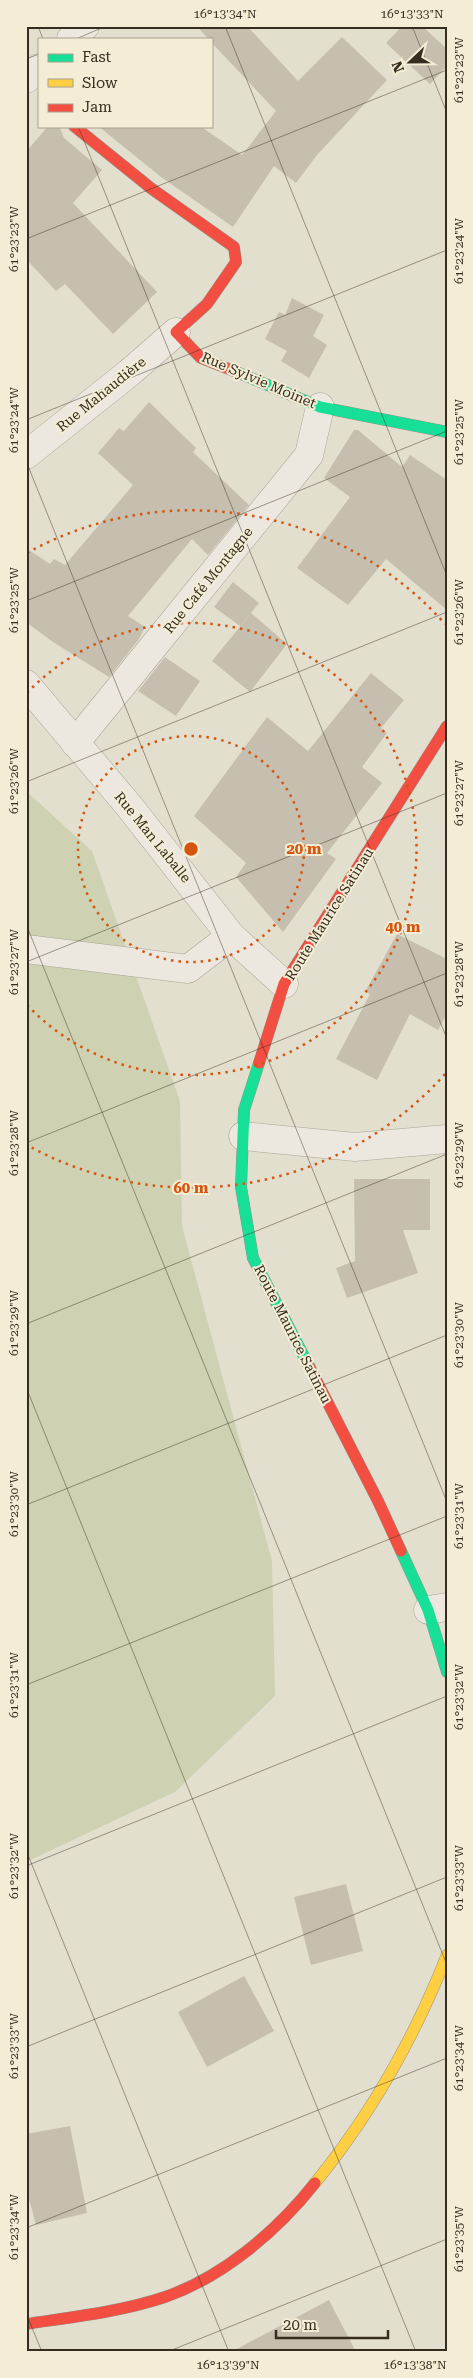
<svg xmlns="http://www.w3.org/2000/svg" width="473" height="2378" viewBox="0 0 473 2378" font-family="'Roboto Serif',serif">
<style>
.green{fill:#cfd2b2}
.building{fill:#c6beaf}
.lines{fill:none;stroke-linecap:round;stroke-linejoin:round}
.street-casing{stroke:#a8a497;stroke-width:29}
.fast-casing{stroke:#989386;stroke-width:12}
.slow-casing{stroke:#989386;stroke-width:12}
.jam-casing{stroke:#989386;stroke-width:12}
.street{stroke:#ece8df;stroke-width:28}
.fast{stroke:#16e098;stroke-width:11}
.slow{stroke:#ffcf43;stroke-width:11}
.jam{stroke:#f24e42;stroke-width:11}
.ticks{fill:none;stroke:#362d20;stroke-width:1;stroke-opacity:0.45}
.ring{fill:none;stroke:#d6550e;stroke-width:2.5;stroke-dasharray:2.5 5}
.labels{text-anchor:middle;dominant-baseline:central;stroke-width:4;stroke-linejoin:round;paint-order:stroke}
.street-label{font-size:14px;fill:#362d20;stroke:#f3edd5}
.centre{fill:#d6550e;stroke:#f3edd5;stroke-width:2.5}
.ring-label{font-size:15px;text-anchor:middle;font-weight:bold;fill:#d6550e;stroke:#f3edd5;stroke-width:4;stroke-linejoin:round;paint-order:stroke}
.neatline{fill:none;stroke:#362d20;stroke-width:2}
.ticks-label{font-size:12px;text-anchor:middle;fill:#362d20}
</style>
<rect width="100%" height="100%" fill="#e3dfce"/>
<path class="green" d="M26,791L92,851L180,1101L182,1226L272,1561L275,1696L175,1792L26,1862Z"/>
<path class="building" d="M197,26H247L298,81L342,37L387,80L317,155L296,183L274,166L233,227L161,177L98,126H200L242,155L276,111L211,42V39H208Z
M402,26H422L447,49V66L430,84L386,43Z
M48,126H59L64,138L102,170L73,203L157,292L113,334L65,284L56,291L26,259V152Z
M292,298L324,315L313,336L327,345L309,378L281,361L287,351L265,339L279,312L285,315Z
M149,402L196,448L193,452L249,505L208,555L192,539L128,616L145,627L139,639L109,677L53,642L26,622V548L50,564L54,559L65,565L133,485L98,453L119,428L124,431Z
M354,430H358L402,467L410,455L447,480V610L386,559L348,605L297,568L350,497L324,478Z
M233,582L259,603L240,626L214,607Z
M251,613L287,644L250,692L212,661Z
M165,657L200,681L176,716L138,691Z
M371,673L404,700L381,728L387,733L362,767L382,783L327,853L336,859L283,932L236,877L246,863L194,816L267,717L308,751Z
M397,934L447,959V1014L438,1030L410,1014L377,1080L336,1059L370,994L365,992Z
M354,1179H430V1230H403L418,1273L347,1298L336,1268L355,1261Z
M346,1884L363,1951L311,1965L294,1897Z
M244,1976L274,2031L207,2067L178,2012Z
M70,2126L87,2213L36,2225L26,2187V2134Z
M329,2300L356,2352H231Z"/>
<g class="lines">
<defs>
<path id="street" d="M71,39L85,26
M26,79L39,68
M26,455L129,373L176,332
M26,684L129,806L231,936L284,984
M75,743L309,455L320,407
M26,949L188,969L231,936
M243,1136L355,1147L447,1139
M428,1610L447,1607"/>
<path id="fast" d="M239,373L320,407L447,432
M259,1063L244,1110L241,1187L253,1258L310,1368
M401,1551L428,1610L447,1672"/>
<path id="slow" d="M315,2183C372,2113 414,2039 447,1955"/>
<path id="jam" d="M74,126L152,189L234,247L236,262L207,304L176,332L201,358L239,373
M259,1063L284,984L447,726
M310,1368L378,1501L401,1551
M26,2324C72,2317 120,2312 165,2297C223,2277 277,2231 315,2183"/>
</defs>
<use href="#street" class="street-casing"/>
<use href="#fast" class="fast-casing"/>
<use href="#slow" class="slow-casing"/>
<use href="#jam" class="jam-casing"/>
<use href="#street" class="street"/>
<use href="#fast" class="fast"/>
<use href="#slow" class="slow"/>
<use href="#jam" class="jam"/>
</g>
<path class="ticks" d="M38,26L43,39M225,26L447,576M412,26L447,113M76,39L106,26M26,59L39,54M78,126L447,1039M26,239L447,70M26,420L447,250M26,461L447,1502M26,601L447,431M26,782L447,612M26,924L447,1965M26,962L447,793M26,1143L447,973M26,1324L447,1154M26,1387L416,2352M26,1505L447,1335M26,1685L447,1516M26,1850L229,2352M26,1866L447,1696M26,2047L447,1877M26,2228L447,2058M26,2313L42,2352M167,2352L447,2239"/>
<g class="ring">
<circle cx="191" cy="849" r="113"/>
<path d="M27 693A226 226 0 1 1 27 1005"/>
<path d="M445 1074A339 339 0 0 1 27 1145M27 553A339 339 0 0 1 445 624"/>
</g>
<g class="labels">
<g class="street-label">
<text transform="translate(259 380) rotate(23)">Rue Sylvie Moinet</text>
<text transform="translate(101 394) rotate(-39)">Rue Mahaudière</text>
<text transform="translate(208 580) rotate(-51)">Rue Café Montagne</text>
<text transform="translate(153 837) rotate(51)">Rue Man Laballe</text>
<text transform="translate(329 914) rotate(-58)">Route Maurice Satinau</text>
<text transform="translate(293 1334) rotate(63)">Route Maurice Satinau</text>
</g>
</g>
<circle cx="191" cy="849" r="8" class="centre"/>
<g class="ring-label">
<text x="304" y="854">20 m</text>
<text x="403" y="932">40 m</text>
<text x="191" y="1193">60 m</text>
</g>
<rect width="473" height="2378" fill="none" stroke="#f3edd5" stroke-width="55"/>
<rect x="38" y="38" width="175" height="90" fill="#f3edd5" stroke="#a7a08d"/>
<rect x="48" y="54" width="25" height="8" fill="#16e098" stroke="#a7a08d"/>
<text x="82" y="62" font-size="15" fill="#362d20">Fast</text>
<rect x="48" y="79" width="25" height="8" fill="#ffcf43" stroke="#a7a08d"/>
<text x="82" y="88" font-size="15" fill="#362d20">Slow</text>
<rect x="48" y="104" width="25" height="8" fill="#f24e42" stroke="#a7a08d"/>
<text x="82" y="112" font-size="15" fill="#362d20">Jam</text>
<g transform="translate(410 62) rotate(248)" stroke="#f3edd5" stroke-width="4" paint-order="stroke">
<path d="M0-4L9 19L0 12L-9 19Z" fill="#362d20"/>
<text y="-8" font-size="14" font-weight="bold" text-anchor="middle" fill="#362d20">N</text>
</g>
<path d="M276 2330v8h112v-8" fill="none" stroke="#362d20" stroke-width="2.5"/>
<text x="283" y="2330" font-size="15" fill="#362d20" stroke="#f3edd5" stroke-width="4" paint-order="stroke">20 m</text>
<rect x="28" y="28" width="418" height="2322" class="neatline"/>
<g class="ticks-label">
<text x="225" y="18">16°13'34"N</text>
<text x="412" y="18">16°13'33"N</text>
<text transform="translate(459 70) rotate(-90)" y="4">61°23'23"W</text>
<text transform="translate(14 239) rotate(-90)" y="4">61°23'23"W</text>
<text transform="translate(459 251) rotate(-90)" y="4">61°23'24"W</text>
<text transform="translate(14 420) rotate(-90)" y="4">61°23'24"W</text>
<text transform="translate(459 432) rotate(-90)" y="4">61°23'25"W</text>
<text transform="translate(14 600) rotate(-90)" y="4">61°23'25"W</text>
<text transform="translate(459 612) rotate(-90)" y="4">61°23'26"W</text>
<text transform="translate(14 781) rotate(-90)" y="4">61°23'26"W</text>
<text transform="translate(459 793) rotate(-90)" y="4">61°23'27"W</text>
<text transform="translate(14 962) rotate(-90)" y="4">61°23'27"W</text>
<text transform="translate(459 974) rotate(-90)" y="4">61°23'28"W</text>
<text transform="translate(14 1143) rotate(-90)" y="4">61°23'28"W</text>
<text transform="translate(459 1155) rotate(-90)" y="4">61°23'29"W</text>
<text transform="translate(14 1323) rotate(-90)" y="4">61°23'29"W</text>
<text transform="translate(459 1335) rotate(-90)" y="4">61°23'30"W</text>
<text transform="translate(14 1504) rotate(-90)" y="4">61°23'30"W</text>
<text transform="translate(459 1516) rotate(-90)" y="4">61°23'31"W</text>
<text transform="translate(14 1685) rotate(-90)" y="4">61°23'31"W</text>
<text transform="translate(459 1697) rotate(-90)" y="4">61°23'32"W</text>
<text transform="translate(14 1866) rotate(-90)" y="4">61°23'32"W</text>
<text transform="translate(459 1878) rotate(-90)" y="4">61°23'33"W</text>
<text transform="translate(14 2046) rotate(-90)" y="4">61°23'33"W</text>
<text transform="translate(459 2058) rotate(-90)" y="4">61°23'34"W</text>
<text transform="translate(14 2227) rotate(-90)" y="4">61°23'34"W</text>
<text transform="translate(459 2239) rotate(-90)" y="4">61°23'35"W</text>
<text x="228" y="2369">16°13'39"N</text>
<text x="415" y="2369">16°13'38"N</text>
</g>
</svg>
